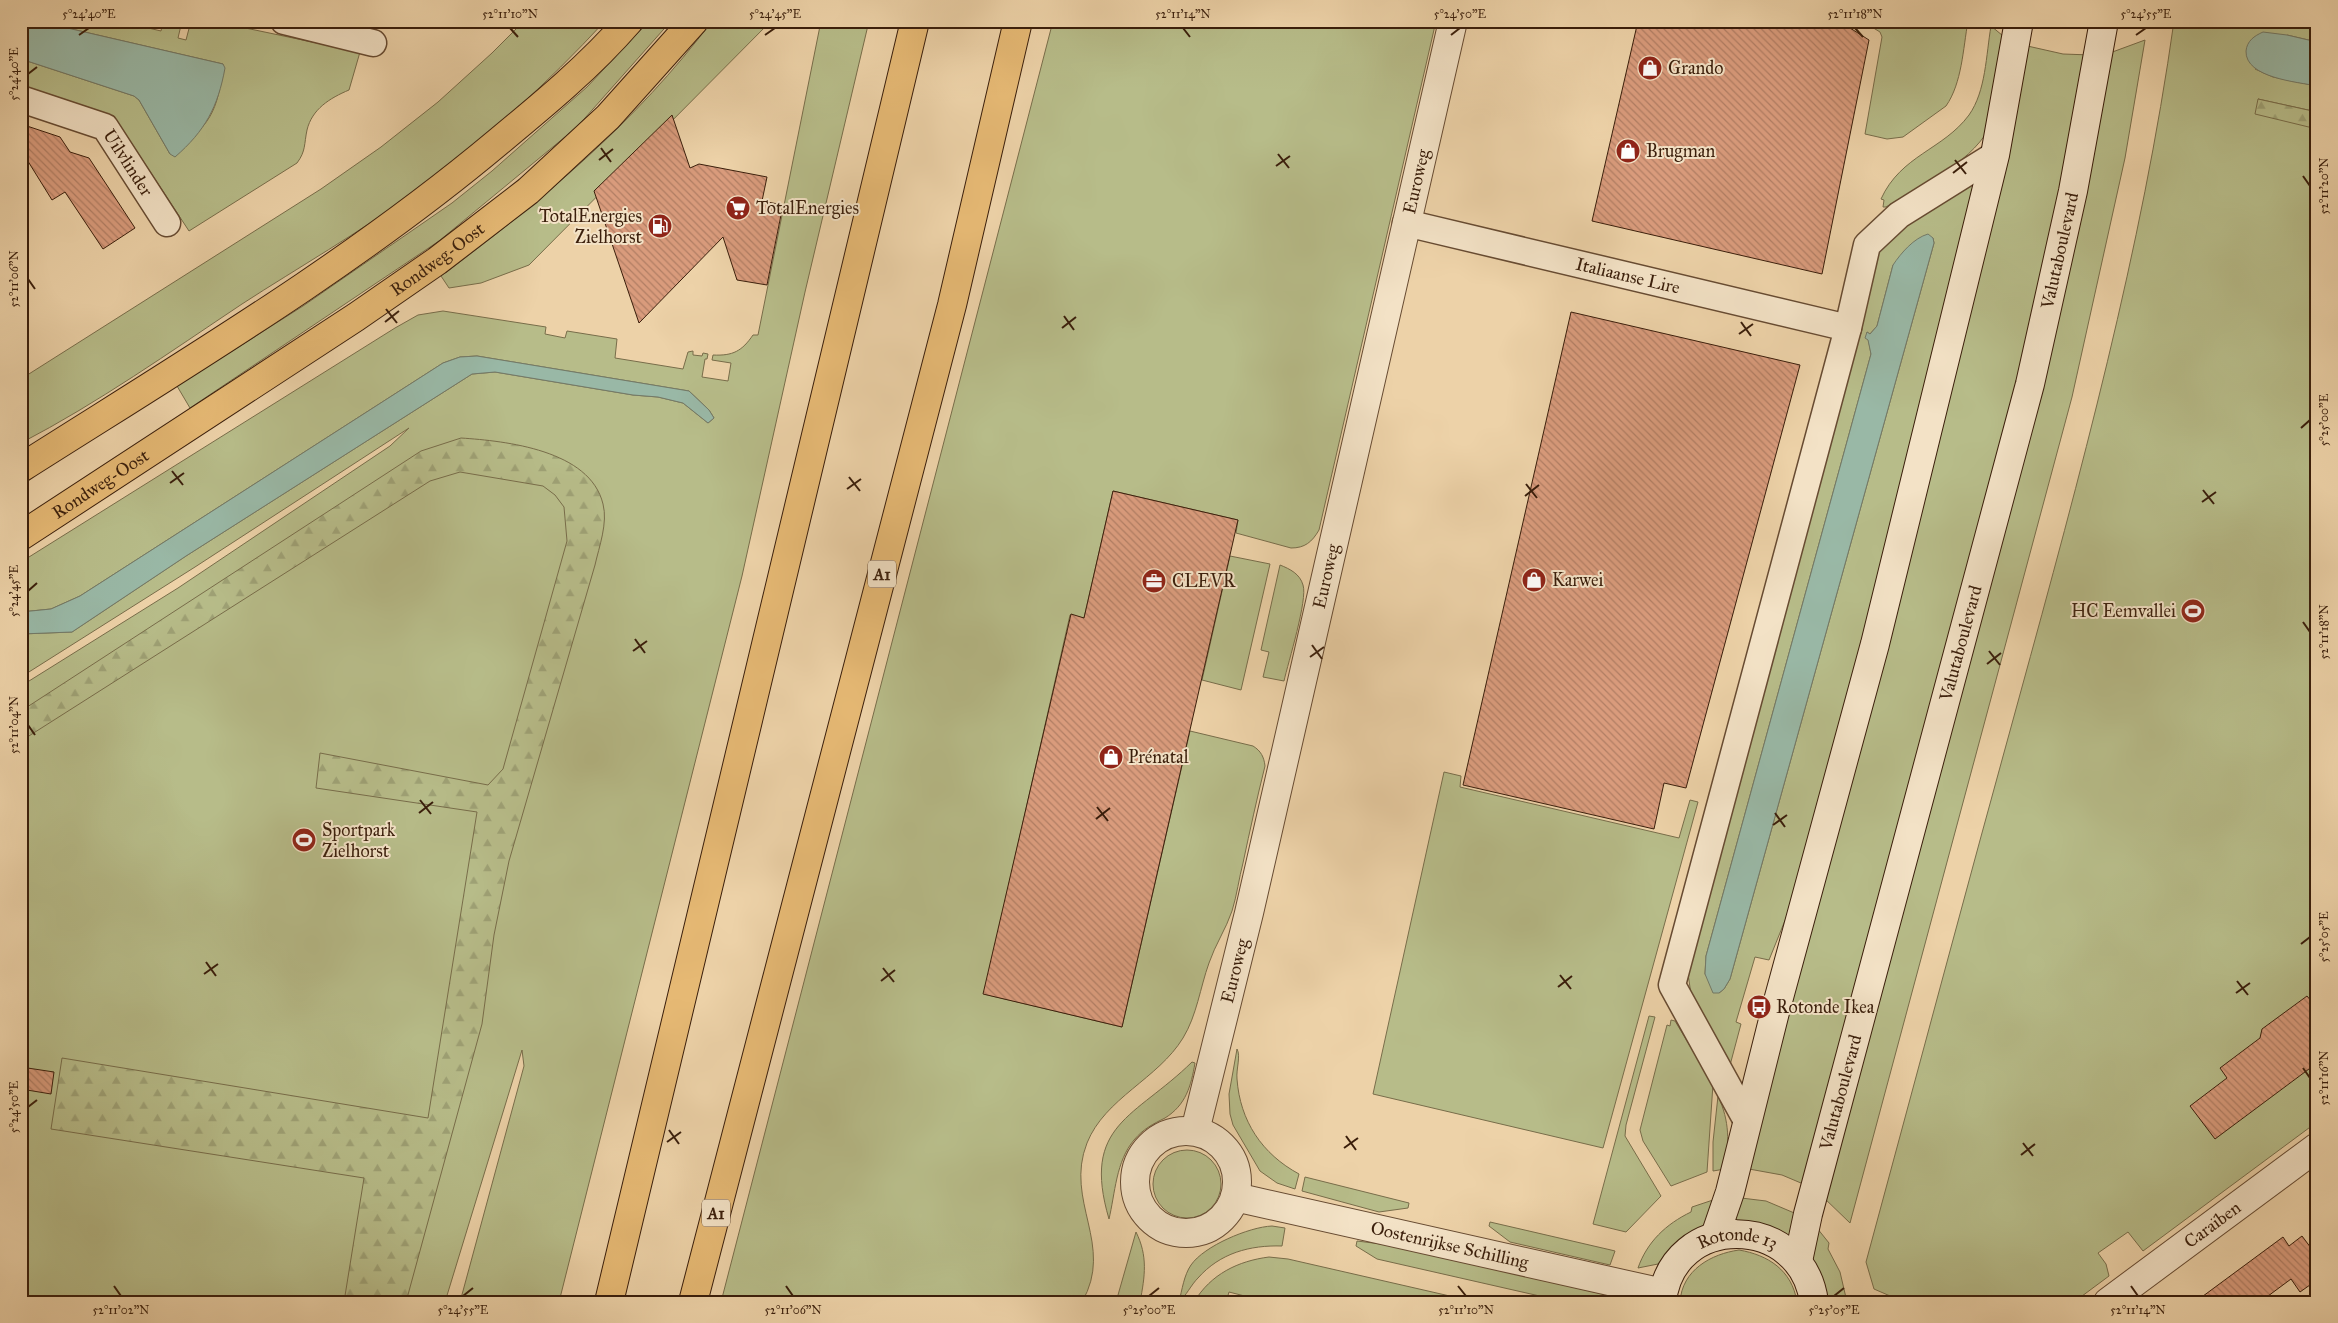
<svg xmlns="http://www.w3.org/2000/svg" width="2338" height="1323" viewBox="0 0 2338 1323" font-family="'IM FELL Great Primer',serif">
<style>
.green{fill:#b7bc89;stroke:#786d4a;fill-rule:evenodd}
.forest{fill:url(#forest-firs);stroke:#786d4a}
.water{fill:#99b8a6;stroke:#737a68}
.building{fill:url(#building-back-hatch);stroke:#3a1e0b}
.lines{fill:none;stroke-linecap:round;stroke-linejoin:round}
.minor-casing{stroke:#674b32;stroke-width:29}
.tertiary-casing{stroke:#674b32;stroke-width:30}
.secondary-casing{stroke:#3a1e0b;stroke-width:30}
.primary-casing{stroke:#3a1e0b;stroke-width:30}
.motorway-casing{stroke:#3a1e0b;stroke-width:30}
.minor{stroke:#f3e2c6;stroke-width:26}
.tertiary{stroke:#f3e2c6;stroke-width:28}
.secondary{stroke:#f3e2c6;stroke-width:28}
.primary{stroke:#e6b974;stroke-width:28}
.motorway{stroke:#e6b974;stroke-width:28}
.ticks{fill:none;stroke:#3a1e0b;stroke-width:2}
.labels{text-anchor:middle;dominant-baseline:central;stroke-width:4;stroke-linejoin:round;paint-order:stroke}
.shield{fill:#f3e2c6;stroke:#725943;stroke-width:1}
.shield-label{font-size:16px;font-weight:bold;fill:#3a1e0b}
.poi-label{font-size:18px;fill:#3a1e0b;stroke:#f3e2c6;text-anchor:start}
.street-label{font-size:18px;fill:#3a1e0b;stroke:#f3e2c6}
.neatline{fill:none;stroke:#3a1e0b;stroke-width:2}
.ticks-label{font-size:12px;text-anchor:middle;fill:#3a1e0b}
</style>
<defs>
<pattern id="forest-firs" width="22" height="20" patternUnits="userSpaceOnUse" patternTransform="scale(1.25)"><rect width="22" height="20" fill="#b7bc89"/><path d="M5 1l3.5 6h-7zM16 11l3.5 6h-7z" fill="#9ea175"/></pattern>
<pattern id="building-back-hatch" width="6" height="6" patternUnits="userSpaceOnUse" patternTransform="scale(1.25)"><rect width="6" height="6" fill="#d99b7c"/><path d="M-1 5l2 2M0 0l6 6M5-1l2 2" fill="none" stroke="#b17e64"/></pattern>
</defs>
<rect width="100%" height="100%" fill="#edd2a8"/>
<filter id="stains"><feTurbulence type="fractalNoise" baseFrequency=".004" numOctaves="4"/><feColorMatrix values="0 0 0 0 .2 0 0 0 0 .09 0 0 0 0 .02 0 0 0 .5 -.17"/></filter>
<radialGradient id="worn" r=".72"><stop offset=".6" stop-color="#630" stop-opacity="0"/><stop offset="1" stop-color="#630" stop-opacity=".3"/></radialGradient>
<path class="green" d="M37,21H119L161,31L163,21H182L178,38L186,40L191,21H212L360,52L349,90C330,98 312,109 307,130C304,144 306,151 297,163L189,231L113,115L107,118L21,89V59L134,96L139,100L170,154C210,126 218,113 223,64Z
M524,21H605C547,84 483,142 413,193C359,233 299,267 242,304C170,352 98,403 21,443V379L321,189L381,147L438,102L492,53Z
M649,21H671L577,127L439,241L190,408L177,386L303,306L452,203L492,171L587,87Z
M712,21H771L529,265L481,283L449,288L441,276C541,202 637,121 712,21Z
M821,21H869L805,292L742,576L559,1302H460L524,1066L522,1050L445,1302H21V686L178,588L390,446L409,428L195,567L21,677V634L72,632L186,556L472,374L495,372L633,395L658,397L683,403L708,423L714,418L709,410L689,391L477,356L460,357L443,363L80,596L51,609L21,612V562L395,328L418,315L443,311L546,327L545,334L565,338L567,331L617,339L615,358L683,369L688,352L693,351V355L702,356L703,353L708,354L707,359H705L702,377L728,381L731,363L712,360L713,355C733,356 742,351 753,335H758Z
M1053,21H1436L1319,530C1312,542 1305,548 1291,548L1236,533L1238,520L1113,491L1084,618L1070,615L984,994L1122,1027L1190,731L1253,746C1261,751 1264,757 1265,766C1257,798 1250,830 1243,863C1239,878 1237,895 1232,911C1226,929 1215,945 1209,963C1200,988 1197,1015 1183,1038C1158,1079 1105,1098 1087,1143C1064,1201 1115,1245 1082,1302H721Z
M1862,21H1968C1963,49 1962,83 1946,106L1903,137L1887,139L1865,134L1882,37L1880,32Z
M2174,21H2317V42L2287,35L2255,69L2273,77L2317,86V112L2258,99L2317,126V1122L2143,1251L2128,1232L2098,1253L2106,1264L2109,1276L2074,1302H1904L1874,1289L1866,1262C1917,1074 1967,886 2019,698C2080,476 2142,249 2174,21Z
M1991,26L2008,40L1989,129C1967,166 1921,185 1886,207H1883L1884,200L1881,199C1901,155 1943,150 1969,115C1986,91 1986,55 1991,26Z
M2145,40L2125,158L2072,397L1850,1223L1822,1196L2107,54Z
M2023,45L2063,54L2091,55L2054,250L1808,1186L1782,1175L1749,1169Z
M1980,182L1803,876L1769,960L1755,957L1736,1022L1741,1024L1729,1069L1691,994L1688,974L1877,254L1904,222L1962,187ZM1933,238L1934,243L1730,979L1724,989L1719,993L1705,974L1706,956L1871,354L1867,332L1870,334L1877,326L1893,265Z
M1230,556L1270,564L1241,690L1202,680Z
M1280,565C1290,569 1300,574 1303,585C1308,599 1288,663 1284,681L1263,677L1269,652L1261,650Z
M1444,772L1461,776L1460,787L1679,838L1690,800L1698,802L1603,1148L1373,1094Z
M1649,1016L1655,1017L1626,1125L1625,1136L1661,1196L1626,1232L1593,1224Z
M1671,1020L1675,1021L1713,1084L1707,1172L1671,1186L1643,1141L1640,1130L1667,1025L1670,1026Z
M1237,1049C1241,1056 1236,1069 1237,1079C1240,1121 1262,1154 1299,1174L1295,1189L1277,1183L1260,1171L1233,1125L1230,1114L1229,1094Z
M1192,1062L1195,1063C1191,1086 1186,1105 1165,1118C1153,1124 1143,1129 1134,1140C1116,1161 1115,1194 1109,1219C1081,1124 1135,1118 1192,1062Z
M1718,1096C1730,1122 1729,1142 1725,1169L1713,1171V1142Z
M1153 1184a34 34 0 1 1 68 0a34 34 0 1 1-68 0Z
M1305,1177L1409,1203L1408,1208L1379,1212L1302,1191Z
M1733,1197L1766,1201L1799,1215L1791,1236L1734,1221Z
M1716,1199L1708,1221L1699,1231L1658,1264L1638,1268C1647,1242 1666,1224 1691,1212L1692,1207Z
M1490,1222L1611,1250L1615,1251L1610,1265L1510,1242L1489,1226Z
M1272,1226L1285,1228L1282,1246C1250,1245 1220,1253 1198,1278C1191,1285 1186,1296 1179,1302C1182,1290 1184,1275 1191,1265C1204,1246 1249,1227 1272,1226Z
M1817,1228L1829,1243L1828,1249L1840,1272L1847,1302H1828L1811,1256Z
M1136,1232C1148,1256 1145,1276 1140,1302H1116Z
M1357,1241L1389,1245L1603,1294V1302H1566L1377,1259L1356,1246Z
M1739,1250C1768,1255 1792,1270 1797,1302H1680C1682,1270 1711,1254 1739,1250Z
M1269,1257L1288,1259L1476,1302H1268L1229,1292L1226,1302H1194C1211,1274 1238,1261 1269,1257Z"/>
<path class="forest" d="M2258,99L2317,112V129L2255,114Z
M461,438C506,441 590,450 603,504C608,523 599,547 595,565L509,861L494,935L482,1024L406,1302H344L364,1178L51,1129L62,1058L428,1118L477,812L316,788L320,753L488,785L503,769L567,541L564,507L555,495L543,486L460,472L430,481L21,741V711L421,451Z"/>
<path class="water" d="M21,21H37L223,64L225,68C218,107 205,131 175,157L170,154L139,100L134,96L21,59Z
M2263,32L2287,35L2317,42V86C2298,82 2245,78 2246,51C2247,41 2254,36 2263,32Z
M1928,234L1933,238L1934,243L1730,979L1724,989L1719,993H1713L1705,974L1706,956L1871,354L1868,340L1865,338L1867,332L1870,334L1877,326L1893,265C1901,253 1914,238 1928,234Z
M477,356L689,391L709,410L714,418L708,423L683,403L658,397L633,395L495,372L472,374L186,556L72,632L21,634V612L51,609L80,596L443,363L460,357Z"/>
<path class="building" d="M1638,21H1839L1869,40L1822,274L1592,221Z
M672,115L690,168L699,164L767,177L762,201L783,205L767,285L737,280L723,237L639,323L594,191Z
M21,124L60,137L70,152L89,158L135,228L103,249L65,192L52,200L21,150Z
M1571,312L1800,365L1686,788L1664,783L1654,829L1463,785Z
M1113,491L1238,520L1122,1027L983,994L1071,614L1084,618Z
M2307,996L2317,1008V1063L2215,1139L2190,1106L2227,1078L2220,1068L2260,1038L2262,1029Z
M21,1067L54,1072L51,1094L21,1089Z
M2302,1236L2317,1256V1280L2300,1292L2291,1279L2260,1302H2195L2283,1237L2289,1246Z"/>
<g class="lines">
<defs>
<g id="minor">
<path d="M284,21L373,43"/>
<path id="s1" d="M21,99L105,127L167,223"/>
<path id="s2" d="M1406,223L1848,328"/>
<path d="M1747,1121L1672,985L1848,328L1867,245L1899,215L1995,155"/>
</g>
<g id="tertiary">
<circle cx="1186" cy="1182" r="51"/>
<path id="s3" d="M1195,1131L1249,913L1453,21"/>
<path id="s4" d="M1235,1197L1663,1293"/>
<path id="s5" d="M2108,1302L2317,1147"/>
</g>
<g id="secondary">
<path d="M1715,1236L1730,1192L1775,1012L1875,644L1995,155L2019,21"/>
<path id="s6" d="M1798,1261L1808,1214L2030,384L2073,191L2104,21"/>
<path id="s7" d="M1662,1302C1671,1211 1802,1212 1814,1302"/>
</g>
<g id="primary">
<path d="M21,468C183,365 350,266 498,142C544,104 590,66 629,21"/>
<path id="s8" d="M21,536L356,317L437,261L528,191L608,117L694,21"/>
</g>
<path id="motorway" d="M609,1302L915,21
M693,1302L952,305L1018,21"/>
</defs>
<use href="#minor" class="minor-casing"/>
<use href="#tertiary" class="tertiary-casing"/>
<use href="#secondary" class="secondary-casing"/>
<use href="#primary" class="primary-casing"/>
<use href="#motorway" class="motorway-casing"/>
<use href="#minor" class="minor"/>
<use href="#tertiary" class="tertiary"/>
<use href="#secondary" class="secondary"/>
<use href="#primary" class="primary"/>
<use href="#motorway" class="motorway"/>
</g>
<path class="ticks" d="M510,28L518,37M1183,28L1190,37M1855,28L1863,37M79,35L89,28M765,35L775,28M1451,35L1460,28M2136,35L2146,28M28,74L37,67M601,148L611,162M1278,154L1289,168M599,160L613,149M1955,160L1966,174M1276,166L1290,156M1953,173L1967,162M2303,176L2310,186M28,279L35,289M386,309L397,323M1064,316L1074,330M385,322L399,311M1741,322L1751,336M1062,328L1076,317M1739,334L1753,324M2301,428L2310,420M172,471L183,485M849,477L860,491M170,483L184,473M1526,484L1537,498M847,489L861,479M2203,490L2214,504M1525,496L1539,485M2202,502L2216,492M28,591L37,583M2303,622L2310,632M635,639L645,653M1312,645L1322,659M633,651L647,641M1989,651L2000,665M1310,657L1324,647M1987,664L2001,653M28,725L35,735M420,800L431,814M1097,807L1108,821M419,813L433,802M1775,813L1785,827M1096,819L1110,808M1773,825L1787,815M2301,944L2310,937M206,962L216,976M883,968L894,982M204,974L218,964M1560,975L1571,989M881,981L895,970M2237,981L2248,995M1558,987L1572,976M2236,993L2250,983M2303,1068L2310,1078M28,1107L37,1100M669,1130L679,1144M1346,1136L1356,1150M667,1142L681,1132M2023,1143L2033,1156M1344,1148L1358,1138M2021,1155L2035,1144M114,1286L121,1296M786,1286L793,1296M1458,1286L1466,1296M2131,1286L2138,1296M463,1296L473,1288M1149,1296L1159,1288M1834,1296L1844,1288"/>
<defs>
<symbol id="shop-disc" viewBox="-11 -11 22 22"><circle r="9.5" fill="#8f2418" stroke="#f3e2c6"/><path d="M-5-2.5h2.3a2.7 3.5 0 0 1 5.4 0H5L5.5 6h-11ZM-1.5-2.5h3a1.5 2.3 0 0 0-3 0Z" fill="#fff"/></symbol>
<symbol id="supermarket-disc" viewBox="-11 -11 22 22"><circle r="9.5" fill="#8f2418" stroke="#f3e2c6"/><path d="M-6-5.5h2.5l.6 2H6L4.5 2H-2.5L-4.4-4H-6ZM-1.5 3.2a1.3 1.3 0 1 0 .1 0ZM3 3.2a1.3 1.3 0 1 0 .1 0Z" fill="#fff"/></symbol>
<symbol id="fuel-disc" viewBox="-11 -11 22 22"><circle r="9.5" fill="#8f2418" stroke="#f3e2c6"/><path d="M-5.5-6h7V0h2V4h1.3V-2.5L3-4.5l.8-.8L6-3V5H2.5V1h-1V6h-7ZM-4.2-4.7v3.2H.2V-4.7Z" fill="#fff"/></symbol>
<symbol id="office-disc" viewBox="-11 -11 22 22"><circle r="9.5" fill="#8f2418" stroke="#f3e2c6"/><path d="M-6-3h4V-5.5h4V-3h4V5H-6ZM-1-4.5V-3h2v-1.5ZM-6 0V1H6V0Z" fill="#fff"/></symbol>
<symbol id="stadium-disc" viewBox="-11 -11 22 22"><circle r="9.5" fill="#8f2418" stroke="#f3e2c6"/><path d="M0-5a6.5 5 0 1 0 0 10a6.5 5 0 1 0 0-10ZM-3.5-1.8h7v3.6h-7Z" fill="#fff"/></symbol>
<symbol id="bus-disc" viewBox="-11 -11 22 22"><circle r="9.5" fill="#8f2418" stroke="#f3e2c6"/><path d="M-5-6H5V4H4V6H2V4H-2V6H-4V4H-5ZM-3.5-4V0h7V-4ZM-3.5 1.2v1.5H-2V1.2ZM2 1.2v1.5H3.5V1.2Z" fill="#fff"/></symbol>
</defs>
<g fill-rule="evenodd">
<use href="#shop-disc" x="1636" y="54" width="28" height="28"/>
<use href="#shop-disc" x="1614" y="137" width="28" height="28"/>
<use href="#supermarket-disc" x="724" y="194" width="28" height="28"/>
<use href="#fuel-disc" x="646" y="212" width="28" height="28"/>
<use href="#shop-disc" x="1520" y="566" width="28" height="28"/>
<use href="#office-disc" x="1140" y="567" width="28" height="28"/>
<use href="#stadium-disc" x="2179" y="597" width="28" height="28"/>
<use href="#shop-disc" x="1097" y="743" width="28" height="28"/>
<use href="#stadium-disc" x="290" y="826" width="28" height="28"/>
<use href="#bus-disc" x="1745" y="993" width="28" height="28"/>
</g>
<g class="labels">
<g class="shield">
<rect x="868" y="560.5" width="28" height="27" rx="4"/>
<rect x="702" y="1199.5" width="28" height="27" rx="4"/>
</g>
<g class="shield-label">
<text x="882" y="574">A1</text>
<text x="716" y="1213">A1</text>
</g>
<g class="poi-label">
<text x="1668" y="68">Grando</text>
<text x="1646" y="151">Brugman</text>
<text x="756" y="208">TotalEnergies</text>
<text x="642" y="216" text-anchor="end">TotalEnergies<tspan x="642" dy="21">Zielhorst</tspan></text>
<text x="1552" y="580">Karwei</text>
<text x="1172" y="581">CLEVR</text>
<text x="2176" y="611" text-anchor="end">HC Eemvallei</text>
<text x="1128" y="757">Prénatal</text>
<text x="322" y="830">Sportpark<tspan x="322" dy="21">Zielhorst</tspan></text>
<text x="1776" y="1007">Rotonde Ikea</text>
</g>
<g class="street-label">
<text stroke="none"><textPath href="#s1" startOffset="131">Uilvlinder</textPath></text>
<text stroke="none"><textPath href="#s3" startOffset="975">Euroweg</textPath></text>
<text stroke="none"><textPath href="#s6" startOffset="1044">Valutaboulevard</textPath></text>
<text stroke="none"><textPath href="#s8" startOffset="500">Rondweg-Oost</textPath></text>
<text stroke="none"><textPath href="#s2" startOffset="228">Italiaanse Lire</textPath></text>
<text stroke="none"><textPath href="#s8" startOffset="95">Rondweg-Oost</textPath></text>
<text stroke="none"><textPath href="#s3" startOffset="570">Euroweg</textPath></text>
<text stroke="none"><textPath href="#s6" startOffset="639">Valutaboulevard</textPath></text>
<text stroke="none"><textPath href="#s3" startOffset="165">Euroweg</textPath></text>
<text stroke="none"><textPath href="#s6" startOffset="174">Valutaboulevard</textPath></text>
<text stroke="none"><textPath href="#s5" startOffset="130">Caraïben</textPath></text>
<text stroke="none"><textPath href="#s4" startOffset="220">Oostenrijkse Schilling</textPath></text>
<text stroke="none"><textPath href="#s7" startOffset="112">Rotonde 13</textPath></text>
</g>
</g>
<rect width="2338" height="1323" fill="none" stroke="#edd2a8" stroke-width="55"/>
<rect x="28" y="28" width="2282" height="1268" class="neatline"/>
<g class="ticks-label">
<text x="89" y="18">5°24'40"E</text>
<text x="510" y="18">52°11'10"N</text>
<text x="775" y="18">5°24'45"E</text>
<text x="1183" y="18">52°11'14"N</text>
<text x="1460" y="18">5°24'50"E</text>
<text x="1855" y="18">52°11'18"N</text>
<text x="2146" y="18">5°24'55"E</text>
<text transform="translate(14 74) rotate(-90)" y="4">5°24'40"E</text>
<text transform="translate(2324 186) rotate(-90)" y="4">52°11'20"N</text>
<text transform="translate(14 279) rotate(-90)" y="4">52°11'06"N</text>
<text transform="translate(2324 420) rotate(-90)" y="4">5°25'00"E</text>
<text transform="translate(14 591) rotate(-90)" y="4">5°24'45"E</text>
<text transform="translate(2324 632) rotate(-90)" y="4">52°11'18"N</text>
<text transform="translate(14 725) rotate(-90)" y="4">52°11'04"N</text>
<text transform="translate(2324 937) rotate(-90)" y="4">5°25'05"E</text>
<text transform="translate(2324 1078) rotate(-90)" y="4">52°11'16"N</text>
<text transform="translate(14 1107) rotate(-90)" y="4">5°24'50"E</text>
<text x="121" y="1314">52°11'02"N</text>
<text x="463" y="1314">5°24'55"E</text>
<text x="793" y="1314">52°11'06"N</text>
<text x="1149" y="1314">5°25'00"E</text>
<text x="1466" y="1314">52°11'10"N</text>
<text x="1834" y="1314">5°25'05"E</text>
<text x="2138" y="1314">52°11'14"N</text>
</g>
<rect width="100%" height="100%" filter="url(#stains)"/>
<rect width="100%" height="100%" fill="url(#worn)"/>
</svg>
